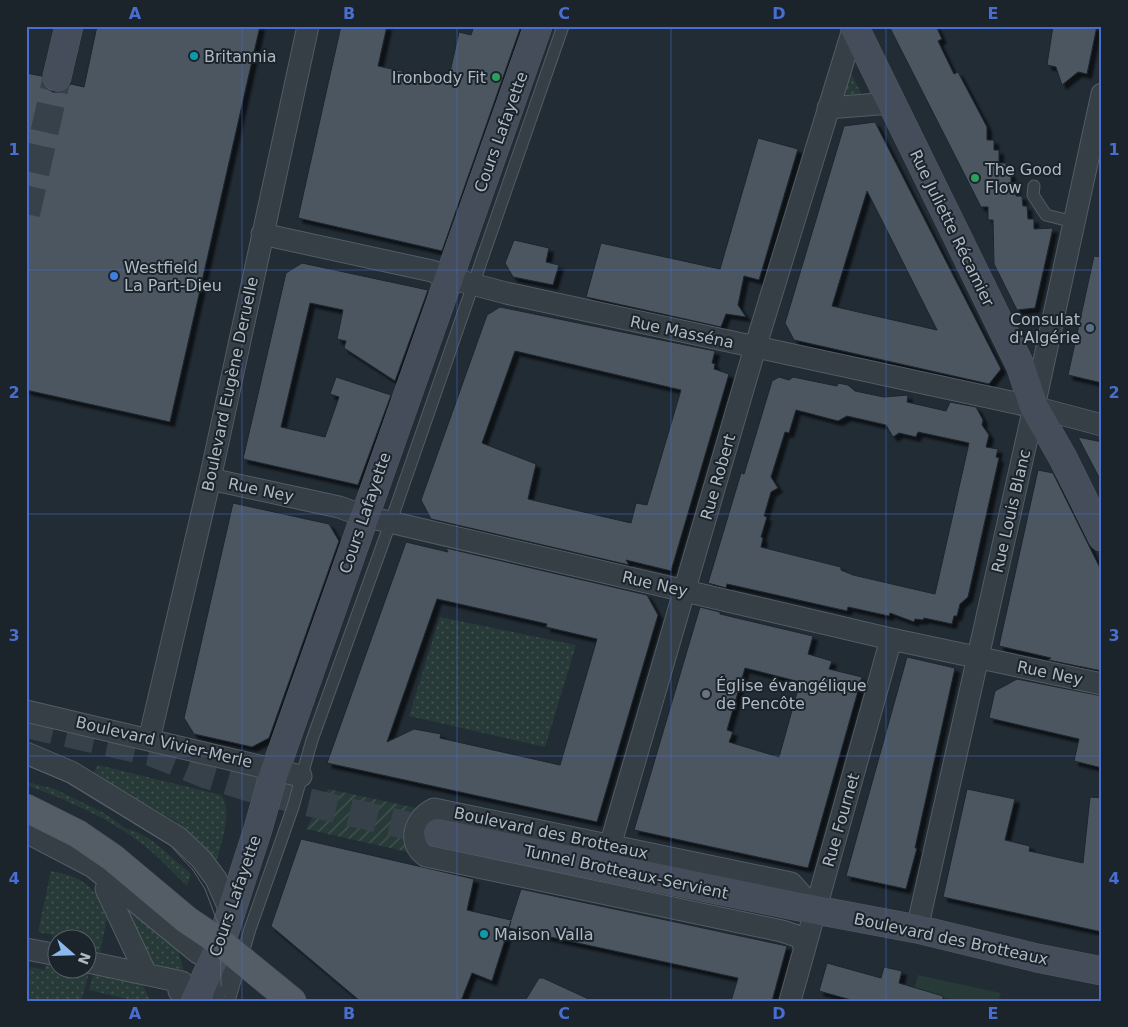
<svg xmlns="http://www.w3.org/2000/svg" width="1128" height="1027" viewBox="0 0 1128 1027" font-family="'DejaVu Sans',sans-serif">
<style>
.grass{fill:url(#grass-dots)}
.park{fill:#273a38}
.garden{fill:url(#garden-furrows)}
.building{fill:#4b5661;stroke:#1d252d;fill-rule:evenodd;filter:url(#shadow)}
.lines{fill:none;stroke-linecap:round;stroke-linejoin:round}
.secondary-tunnel{stroke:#37414a;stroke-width:28;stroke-dasharray:28 14;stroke-linecap:butt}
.lane-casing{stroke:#535c64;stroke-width:13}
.street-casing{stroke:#535c64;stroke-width:23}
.secondary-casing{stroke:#535c64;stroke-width:29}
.primary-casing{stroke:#3f4750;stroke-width:29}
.lane{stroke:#363e46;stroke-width:11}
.street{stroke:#363e46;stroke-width:21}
.secondary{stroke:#444d59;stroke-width:28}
.primary{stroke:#545d66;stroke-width:28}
.tram{stroke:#58626d;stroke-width:1}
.grid{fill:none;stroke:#496ed2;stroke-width:1;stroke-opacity:0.55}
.culture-dot{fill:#0f9aa8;stroke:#1b232b;stroke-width:2}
.leisure-dot{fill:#2e9e5b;stroke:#1b232b;stroke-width:2}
.shop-dot{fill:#3f7fe0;stroke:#1b232b;stroke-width:2}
.service-dot{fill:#5c6f8a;stroke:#1b232b;stroke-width:2}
.worship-dot{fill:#6b7280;stroke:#1b232b;stroke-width:2}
.labels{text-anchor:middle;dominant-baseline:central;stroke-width:4;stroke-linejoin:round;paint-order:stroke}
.poi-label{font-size:16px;fill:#b0b9c3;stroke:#1b232b;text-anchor:start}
.street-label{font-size:16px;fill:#b0b9c3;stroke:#1b232b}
.neatline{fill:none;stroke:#496ed2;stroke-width:2}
.grid-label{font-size:16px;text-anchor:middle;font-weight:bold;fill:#496ed2}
</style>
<defs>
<pattern id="grass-dots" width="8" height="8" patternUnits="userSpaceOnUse" patternTransform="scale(1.25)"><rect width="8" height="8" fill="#273a38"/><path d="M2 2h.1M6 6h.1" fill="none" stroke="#445453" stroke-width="1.8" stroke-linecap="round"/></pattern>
<pattern id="garden-furrows" width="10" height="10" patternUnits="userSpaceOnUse" patternTransform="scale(1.25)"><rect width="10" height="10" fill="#273a38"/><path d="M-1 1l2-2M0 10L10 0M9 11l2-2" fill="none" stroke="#445453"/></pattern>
<filter id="shadow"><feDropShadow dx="4.5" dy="4.5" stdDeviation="1" flood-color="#0009"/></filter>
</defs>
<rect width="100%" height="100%" fill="#222c35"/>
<path class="grass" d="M849,69L864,99L839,101Z
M440,617L576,645L545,747L409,716Z
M98,765L221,795C234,810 220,846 216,864L194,838L175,821L93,774Z
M26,782L55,789L104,813L127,829L137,832L154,842L191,874L187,886C173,873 160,858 145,846C109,818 69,801 26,785Z
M51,871C84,877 93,886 108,914L100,952L88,950V940H58L57,943L52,942L53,935L38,932Z
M118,900L178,950L184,972L148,963Z
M46,964L57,967L58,970L89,973L81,1001H26V984L30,967L44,970Z
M93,974L143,985L150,1001H136L89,990Z"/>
<path class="park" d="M918,975L1001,993L998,1001H911Z"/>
<path class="garden" d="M328,789L421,809L412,853L306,829Z"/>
<path class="building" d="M97,26H260L170,422L26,390V73L42,76L46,88L53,92H62L71,84L84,87Z
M341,26H387L378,66L448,81L459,32L471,35L474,26H521L442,251L298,218Z
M889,26H936L942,39L938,41L954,74L958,72L987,127V140H994V150H999V163H1006V173H1011V183L1015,182L1016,196H1022L1023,206H1027L1028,219H1034V229L1053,228L1035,308L1017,310L994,264L993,220H988V207H981Z
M1053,26H1097L1087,74L1078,72L1062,85L1056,67L1047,65Z
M875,122L1001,369L989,384L794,340L785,323L844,126ZM867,191L937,330L832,306Z
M758,138L798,149L759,280L744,276L738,305L746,317L726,314L721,327L586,297L601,243L720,269Z
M514,240L549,248L546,262L559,265L553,285L513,277L505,263Z
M1094,256L1102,257V383L1068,375Z
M302,263L428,290L395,381L344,348L346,341L337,339L343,310L310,303L281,427L325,437L339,397L330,394L336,377L391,395L358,485L243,459L286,273Z
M500,307L715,351L712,363L715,364L714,369L729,374L671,571L626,560L629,565L431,519L421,500L487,315ZM515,351L681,390L647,505L636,503L631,523L528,499L536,464L482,443Z
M779,377L789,380L793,377L837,386L838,383L848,385L855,391L884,397L908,395L907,402L946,411L950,402L976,407L983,420L982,425L989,435L986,447L998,449L996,457L999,458L968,597L960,604L957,616H954L952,624L924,618L923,620L915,619L914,622L890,613L889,616L848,607L847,611L727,584L726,588L708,583L741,473L744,474L772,381ZM796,410L838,421L847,416L886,425L893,437L899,433L916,437L918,432L969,443L935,594L853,575L841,570V567L761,547L763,538L761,537L767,517L764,516L771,492L778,488L771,477L785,432L789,433Z
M1078,437L1102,442V483Z
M1038,470L1053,473L1102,572V671L1048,660L1051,658L999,646Z
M233,503L329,524L339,541L269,738L252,747L194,734L184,718Z
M406,542L448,552L446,548L647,595L658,615L597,822L327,763ZM437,599L547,624L546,627L597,639L560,765L440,738L441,734L414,729L387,742Z
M700,607L720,612V614L813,636L808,654L832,661L829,669L862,677L808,868L634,830ZM745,668L800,682L779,757L729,742L733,732L727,730Z
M907,657L955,668L915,848H917L906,889L846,876Z
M1017,679L1102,696V768L1074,761L1079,739L989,718L995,691Z
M967,789L1015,799L1005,840L1030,846L1029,851L1083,863L1090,797L1102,798V932L943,897Z
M301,839L474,879L467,910L511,920L521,889L787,946L772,1001H731L738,978L509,928L511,921L492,981L472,973L461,1001H360L271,926Z
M827,963L881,978L884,967L902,971L899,983L943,996V1001H855L819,991Z
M539,978H543L593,1001H525Z"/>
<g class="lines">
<path class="secondary-tunnel" d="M26,214L57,77
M26,724L151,752L205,774L261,791L438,833"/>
<defs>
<path id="lane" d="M1034,186L1033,195L1046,215L1074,222
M217,1001L233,953
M229,1001L250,929L293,807L312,740L391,521L563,26"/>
<path id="street" d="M828,108L891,103
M262,234L432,271L449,278L506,293L1034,407L1102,425
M210,479L339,507L364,516L891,639L1102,684
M26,711L301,776
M149,740L210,479L308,26
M26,753L71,772L179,838L201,859L216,879L231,913
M26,832L93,867L198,953L221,943
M610,846L755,348L854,26
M111,880L106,889L146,974
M917,929L1034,407L1102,94
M805,947L800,937L782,931L426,856C406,843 415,818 434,809L791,883L815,910
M26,949L58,955
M88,962L182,982L179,991
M790,1001L891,639"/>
<path id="secondary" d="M854,26L1020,365L1034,407L1063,458L1102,537
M57,77L69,26
M438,833L795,906L917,929L1037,958L1102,971
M195,1001L221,943L258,829L272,779L538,26"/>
<path id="primary" d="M26,808L78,834L113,858L187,920L221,943L292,1001"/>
</defs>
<use href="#lane" class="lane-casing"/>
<use href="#street" class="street-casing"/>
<use href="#secondary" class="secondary-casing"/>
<use href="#primary" class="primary-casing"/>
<use href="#lane" class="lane"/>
<use href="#street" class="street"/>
<use href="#secondary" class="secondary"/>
<use href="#primary" class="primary"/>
<path class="tram" d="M26,765L69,783L170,845L193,870L205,889L220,929L221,986"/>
</g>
<path class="grid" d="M242,26V1001M457,26V1001M671,26V1001M886,26V1001M26,270H1102M26,514H1102M26,756H1102"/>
<g class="culture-dot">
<circle cx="194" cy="56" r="5"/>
<circle cx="484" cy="934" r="5"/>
</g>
<g class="leisure-dot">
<circle cx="496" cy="77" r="5"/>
<circle cx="975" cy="178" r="5"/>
</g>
<circle class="shop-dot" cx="114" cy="276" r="5"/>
<circle class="service-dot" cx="1090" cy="328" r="5"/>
<circle class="worship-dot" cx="706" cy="694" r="5"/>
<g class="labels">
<g class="poi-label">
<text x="204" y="56">Britannia</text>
<text x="486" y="77" text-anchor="end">Ironbody Fit</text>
<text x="985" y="169">The Good<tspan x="985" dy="18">Flow</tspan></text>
<text x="124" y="267">Westfield<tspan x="124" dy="18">La Part-Dieu</tspan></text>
<text x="1080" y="319" text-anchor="end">Consulat<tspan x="1080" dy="18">d'Algérie</tspan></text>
<text x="716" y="685">Église évangélique<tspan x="716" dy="18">de Pencôte</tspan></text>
<text x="494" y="934">Maison Valla</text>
</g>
<g class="street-label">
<text transform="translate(501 132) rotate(-70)">Cours Lafayette</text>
<text transform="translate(952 228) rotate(64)">Rue Juliette Récamier</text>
<text transform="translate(682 332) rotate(12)">Rue Masséna</text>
<text transform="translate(230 384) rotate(-78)">Boulevard Eugène Deruelle</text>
<text transform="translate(718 477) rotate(-74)">Rue Robert</text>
<text transform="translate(261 490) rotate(12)">Rue Ney</text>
<text transform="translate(1011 511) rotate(-77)">Rue Louis Blanc</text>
<text transform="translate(365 513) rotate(-71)">Cours Lafayette</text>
<text transform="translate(655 584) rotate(13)">Rue Ney</text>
<text transform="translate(1050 673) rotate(12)">Rue Ney</text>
<text transform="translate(164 742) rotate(13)">Boulevard Vivier-Merle</text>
<text transform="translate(841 820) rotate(-74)">Rue Fournet</text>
<text transform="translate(551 833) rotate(12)">Boulevard des Brotteaux</text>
<text transform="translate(626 872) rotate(12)">Tunnel Brotteaux-Servient</text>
<text transform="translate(235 896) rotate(-71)">Cours Lafayette</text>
<text transform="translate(951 939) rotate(12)">Boulevard des Brotteaux</text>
</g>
</g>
<rect width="1128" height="1027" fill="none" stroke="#1b232b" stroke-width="55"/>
<g transform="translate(72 954) rotate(110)"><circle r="24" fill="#1b232b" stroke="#575f68"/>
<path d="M0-4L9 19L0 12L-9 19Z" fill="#8cb8ec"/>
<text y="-8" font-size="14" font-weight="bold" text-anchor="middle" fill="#b0b9c3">N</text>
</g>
<rect x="28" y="28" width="1072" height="972" class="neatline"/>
<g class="grid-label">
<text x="135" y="19">A</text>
<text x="349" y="19">B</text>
<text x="564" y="19">C</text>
<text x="779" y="19">D</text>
<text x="993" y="19">E</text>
<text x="14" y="155">1</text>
<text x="1114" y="155">1</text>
<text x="14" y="398">2</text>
<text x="1114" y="398">2</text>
<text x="14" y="641">3</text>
<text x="1114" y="641">3</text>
<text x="14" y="884">4</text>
<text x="1114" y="884">4</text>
<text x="135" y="1019">A</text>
<text x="349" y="1019">B</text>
<text x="564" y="1019">C</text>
<text x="779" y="1019">D</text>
<text x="993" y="1019">E</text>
</g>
</svg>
